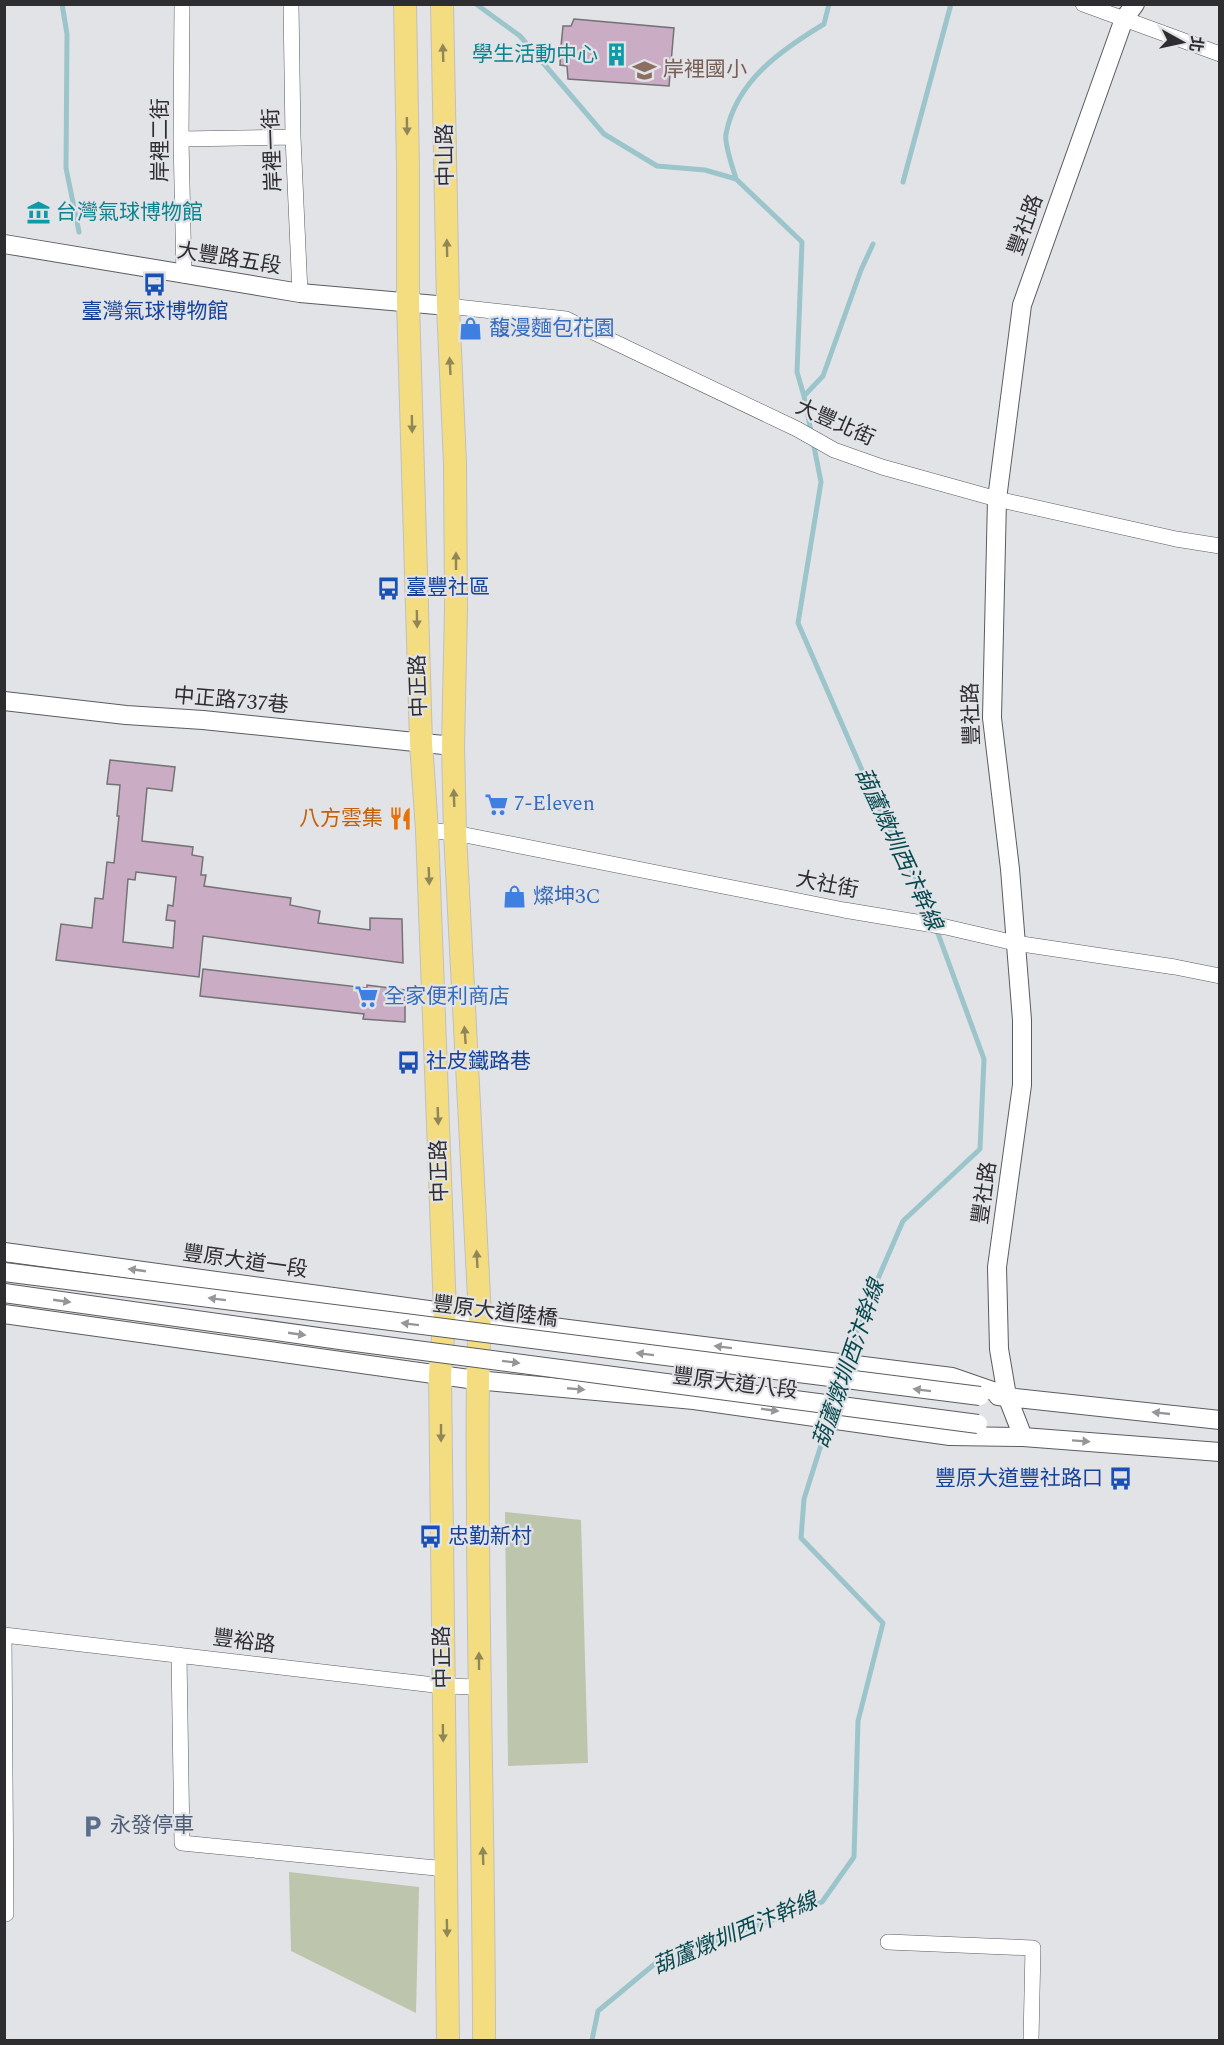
<svg xmlns="http://www.w3.org/2000/svg" width="1224" height="2045" viewBox="0 0 1224 2045" font-family="Spectral,'Noto Sans TC',serif">
<style>
.green{fill:#bdc5ad}
.lines{fill:none;stroke-linecap:round;stroke-linejoin:round}
.stream{stroke:#9bc5cb;stroke-width:5}
.building{fill:#caadc4;stroke:#757275;stroke-width:1.5;fill-rule:evenodd}
.minor-casing{stroke:#5b5c5f;stroke-width:16}
.tertiary-casing{stroke:#5b5c5f;stroke-width:20}
.primary-casing{stroke:#c0c0c1;stroke-width:24}
.minor{stroke:#fff;stroke-width:15}
.tertiary{stroke:#fff;stroke-width:18}
.primary{stroke:#f3dd80;stroke-width:22}
.tertiary-bridge-casing{stroke:#5b5c5f;stroke-width:20;stroke-linecap:butt}
.tertiary-bridge{stroke:#fff;stroke-width:18}
.oneway{fill:#908658}
.oneway2{fill:#969698}
.labels{text-anchor:middle;dominant-baseline:central;stroke-width:4.5;stroke-linejoin:round;paint-order:stroke}
.culture-label{font-size:21px;fill:#0d838f;stroke:#e2e3e7;text-anchor:end}
.education-label{font-size:21px;fill:#785e54;stroke:#e2e3e7;text-anchor:start}
.street-label{font-size:21px;fill:#2e2e30;stroke:#e2e3e7}
.transit-label{font-size:21px;fill:#164399;stroke:#e2e3e7;text-anchor:start}
.shop-label{font-size:21px;fill:#366cbe;stroke:#e2e3e7;text-anchor:start}
.food-label{font-size:21px;fill:#c56008;stroke:#e2e3e7;text-anchor:end}
.service-label{font-size:21px;fill:#4e5e75;stroke:#e2e3e7;text-anchor:start}
.water-label{font-size:22px;font-style:italic;fill:#05484e;stroke:#e2e3e7}
</style>
<rect width="100%" height="100%" fill="#e2e3e7"/>
<path class="green" d="M505,1512L581,1520L588,1763L508,1766Z
M289,1872L419,1887L416,2013L291,1951Z"/>
<g class="lines">
<path class="stream" d="M62,4L67,34L66,168L79,232
M476,4L520,36L604,134L657,166L705,170L736,179L802,242L797,372L804,396L821,482L798,623L875,800L922,890L984,1059L980,1149L903,1221L860,1320L848,1359
M736,179C733,168 724,144 726,134C736,81 781,50 824,24L829,4
M903,182L951,4
M804,396L823,376L861,270L873,244
M834,1402L840,1383
M592,2040L598,2011L657,1962L822,1902L854,1857L858,1721L883,1623L801,1538L804,1499L828,1423"/>
</g>
<path class="building" d="M574,19L674,28L669,86L568,79L567,66L560,65L561,46L563,26H571Z
M110,760L175,767L172,791L147,788L142,841L193,847L192,855L203,857L201,875H206L204,886L291,898L290,905L320,911L318,923L370,930V918L402,919L403,963L203,936L199,977L56,960L61,924L92,928L95,898L103,899L107,862L114,863L119,816H117L120,785L107,784ZM136,872L176,877L173,906L168,905L166,920L175,921L173,948L123,942L128,879L135,880Z
M203,969L367,988V985L405,990V1022L363,1019L364,1014L200,996Z"/>
<g class="lines">
<defs>
<path id="minor" d="M182,4L181,139L184,275
M291,4L293,137L300,293
M1083,4L1220,54
M181,139L293,137
M448,306L566,319L797,429L834,450L882,467L997,499L1176,539L1220,546
M427,830L455,833L844,910L946,927L1015,943L1175,967L1220,976
M179,1655L182,1843L446,1869
M6,1914L4,1635L443,1686L479,1687
M888,1942L1033,1948L1031,2040"/>
<path id="tertiary" d="M4,244L300,293L448,306
M4,701L126,715L203,720L453,746
M4,1252L568,1329L952,1377L1007,1396
M4,1314L476,1380L694,1400L950,1436L1023,1437L1220,1452
M998,1396L1220,1420
M1023,1437L1007,1396L999,1349L997,1267L1022,1085V1020L1010,869L992,718L997,499L1022,305L1124,19L1135,4"/>
<path id="primary" d="M405,4L408,169V302L421,743L427,830L445,1312L440,1374L448,2040
M442,4L448,306L455,463L456,609L453,746L455,833L480,1317C476,1389 478,1459 478,1531C479,1701 484,1871 484,2040"/>
</defs>
<use href="#minor" class="minor-casing"/>
<use href="#tertiary" class="tertiary-casing"/>
<use href="#primary" class="primary-casing"/>
<use href="#minor" class="minor"/>
<use href="#tertiary" class="tertiary"/>
<use href="#primary" class="primary"/>
<defs>
<path id="tertiary-bridge" d="M4,1272L980,1396
M4,1293L340,1340L978,1424"/>
</defs>
<use href="#tertiary-bridge" class="tertiary-bridge-casing"/>
<use href="#tertiary-bridge" class="tertiary-bridge"/>
</g>
<defs><path id="oneway-solid" d="M-6-.8H1V-3.2L6.5 0L1 3.2V.8H-6Z" transform="scale(1.5)"/></defs>
<g class="oneway">
<use href="#oneway-solid" transform="translate(443 53) rotate(-92)"/>
<use href="#oneway-solid" transform="translate(407 126) rotate(89)"/>
<use href="#oneway-solid" transform="translate(447 248) rotate(-91)"/>
<use href="#oneway-solid" transform="translate(450 366) rotate(-93)"/>
<use href="#oneway-solid" transform="translate(412 424) rotate(89)"/>
<use href="#oneway-solid" transform="translate(456 561) rotate(-90)"/>
<use href="#oneway-solid" transform="translate(417 619) rotate(89)"/>
<use href="#oneway-solid" transform="translate(454 798) rotate(-92)"/>
<use href="#oneway-solid" transform="translate(429 876) rotate(88)"/>
<use href="#oneway-solid" transform="translate(465 1035) rotate(-94)"/>
<use href="#oneway-solid" transform="translate(438 1116) rotate(88)"/>
<use href="#oneway-solid" transform="translate(477 1259) rotate(-93)"/>
<use href="#oneway-solid" transform="translate(441 1433) rotate(90)"/>
<use href="#oneway-solid" transform="translate(479 1661) rotate(-90)"/>
<use href="#oneway-solid" transform="translate(443 1733) rotate(89)"/>
<use href="#oneway-solid" transform="translate(483 1856) rotate(-92)"/>
<use href="#oneway-solid" transform="translate(447 1928) rotate(89)"/>
</g>
<g class="oneway2">
<use href="#oneway-solid" transform="translate(137 1270) rotate(-172)"/>
<use href="#oneway-solid" transform="translate(217 1299) rotate(-173)"/>
<use href="#oneway-solid" transform="translate(62 1301) rotate(8)"/>
<use href="#oneway-solid" transform="translate(410 1324) rotate(-173)"/>
<use href="#oneway-solid" transform="translate(297 1334) rotate(8)"/>
<use href="#oneway-solid" transform="translate(723 1347) rotate(-173)"/>
<use href="#oneway-solid" transform="translate(645 1354) rotate(-173)"/>
<use href="#oneway-solid" transform="translate(511 1362) rotate(7)"/>
<use href="#oneway-solid" transform="translate(576 1389) rotate(5)"/>
<use href="#oneway-solid" transform="translate(922 1390) rotate(-173)"/>
<use href="#oneway-solid" transform="translate(770 1410) rotate(8)"/>
<use href="#oneway-solid" transform="translate(1161 1413) rotate(-174)"/>
<use href="#oneway-solid" transform="translate(1081 1441) rotate(4)"/>
</g>
<defs>
<symbol id="building-bare" viewBox="-9 -9 18 18"><path d="M-4-6H4V6H1V3H-1V6H-4ZM-2.5-4.3h1.7v1.8h-1.7ZM.8-4.3h1.7v1.8H.8ZM-2.5-1h1.7V.8h-1.7ZM.8-1h1.7V.8H.8Z" fill="#0f9aa8" stroke="#e2e3e7" stroke-width="2.5" paint-order="stroke"/></symbol>
<symbol id="school-bare" viewBox="-9 -9 18 18"><path d="M0-5L7-2L0 1L-7-2ZM-4 1L0 2.5L4 1V4Q0 6-4 4Z" fill="#8d6e63" stroke="#e2e3e7" stroke-width="2.5" paint-order="stroke"/></symbol>
<symbol id="museum-bare" viewBox="-9 -9 18 18"><path d="M0-6L6-3V-2H-6V-3ZM-5-1h2V3h-2ZM-1-1h2V3h-2ZM3-1h2V3H3ZM-6 4H6V6H-6Z" fill="#0f9aa8" stroke="#e2e3e7" stroke-width="2.5" paint-order="stroke"/></symbol>
<symbol id="bus-bare" viewBox="-9 -9 18 18"><path d="M-5-6H5V4H4V6H2V4H-2V6H-4V4H-5ZM-3.5-4V0h7V-4ZM-3.5 1.2v1.5H-2V1.2ZM2 1.2v1.5H3.5V1.2Z" fill="#1a4fb4" stroke="#e2e3e7" stroke-width="2.5" paint-order="stroke"/></symbol>
<symbol id="shop-bare" viewBox="-9 -9 18 18"><path d="M-5-2.5h2.3a2.7 3.5 0 0 1 5.4 0H5L5.5 6h-11ZM-1.5-2.5h3a1.5 2.3 0 0 0-3 0Z" fill="#3f7fe0" stroke="#e2e3e7" stroke-width="2.5" paint-order="stroke"/></symbol>
<symbol id="supermarket-bare" viewBox="-9 -9 18 18"><path d="M-6-5.5h2.5l.6 2H6L4.5 2H-2.5L-4.4-4H-6ZM-1.5 3.2a1.3 1.3 0 1 0 .1 0ZM3 3.2a1.3 1.3 0 1 0 .1 0Z" fill="#3f7fe0" stroke="#e2e3e7" stroke-width="2.5" paint-order="stroke"/></symbol>
<symbol id="restaurant-bare" viewBox="-9 -9 18 18"><path d="M-5-6h1v4h1v-4h1v4h1v-4h1v5L-1.5 .5V6h-2V.5L-5-1ZM5-6V6H3V1.5H1.5Q1.5-4 5-6Z" fill="#e8710a" stroke="#e2e3e7" stroke-width="2.5" paint-order="stroke"/></symbol>
<symbol id="parking-bare" viewBox="-9 -9 18 18"><path d="M-3.5-5.5H1a3.5 3.5 0 0 1 0 7H-1V5.5H-3.5ZM-1-3.4V-.6H.8a1.4 1.4 0 0 0 0-2.8Z" fill="#5c6f8a" stroke="#e2e3e7" stroke-width="2.5" paint-order="stroke"/></symbol>
</defs>
<g fill-rule="evenodd">
<use href="#building-bare" x="600" y="38" width="33" height="33"/>
<use href="#school-bare" x="628" y="54" width="33" height="33"/>
<use href="#museum-bare" x="22" y="196" width="33" height="33"/>
<use href="#bus-bare" x="138" y="268" width="33" height="33"/>
<use href="#shop-bare" x="454" y="312" width="33" height="33"/>
<use href="#bus-bare" x="372" y="572" width="33" height="33"/>
<use href="#supermarket-bare" x="480" y="788" width="33" height="33"/>
<use href="#restaurant-bare" x="384" y="802" width="33" height="33"/>
<use href="#shop-bare" x="498" y="880" width="33" height="33"/>
<use href="#supermarket-bare" x="350" y="980" width="33" height="33"/>
<use href="#bus-bare" x="392" y="1046" width="33" height="33"/>
<use href="#bus-bare" x="1104" y="1462" width="33" height="33"/>
<use href="#bus-bare" x="414" y="1520" width="33" height="33"/>
<use href="#parking-bare" x="76" y="1810" width="33" height="33"/>
</g>
<g class="labels">
<g class="culture-label">
<text x="598" y="55">學生活動中心</text>
<text x="56" y="213" text-anchor="start">台灣氣球博物館</text>
</g>
<g class="education-label">
<text x="663" y="70">岸裡國小</text>
</g>
<g class="street-label">
<text transform="translate(161 140) rotate(-90)">岸裡二街</text>
<text transform="translate(273 150) rotate(-92)">岸裡一街</text>
<text transform="translate(446 155) rotate(-91)">中山路</text>
<text transform="translate(1026 225) rotate(-70)">豐社路</text>
<text transform="translate(229 259) rotate(9)">大豐路五段</text>
<text transform="translate(835 423) rotate(24)">大豐北街</text>
<text transform="translate(419 686) rotate(-92)">中正路</text>
<text transform="translate(231 701) rotate(5)">中正路737巷</text>
<text transform="translate(972 714) rotate(-92)">豐社路</text>
<text transform="translate(827 885) rotate(11)">大社街</text>
<text transform="translate(440 1171) rotate(-92)">中正路</text>
<text transform="translate(985 1193) rotate(-82)">豐社路</text>
<text transform="translate(245 1262) rotate(8)">豐原大道一段</text>
<text transform="translate(495 1312) rotate(7)">豐原大道陸橋</text>
<text transform="translate(735 1384) rotate(7)">豐原大道八段</text>
<text transform="translate(244 1642) rotate(7)">豐裕路</text>
<text transform="translate(443 1657) rotate(-91)">中正路</text>
</g>
<g class="transit-label">
<text x="155" y="312" text-anchor="middle">臺灣氣球博物館</text>
<text x="406" y="588">臺豐社區</text>
<text x="426" y="1062">社皮鐵路巷</text>
<text x="1103" y="1479" text-anchor="end">豐原大道豐社路口</text>
<text x="448" y="1537">忠勤新村</text>
</g>
<g class="shop-label">
<text x="489" y="329">馥漫麵包花園</text>
<text x="514" y="804">7-Eleven</text>
<text x="533" y="897">燦坤3C</text>
<text x="384" y="997">全家便利商店</text>
</g>
<g class="food-label">
<text x="383" y="819">八方雲集</text>
</g>
<g class="service-label">
<text x="110" y="1826">永發停車</text>
</g>
<g class="water-label">
<text transform="translate(898 849) rotate(65)">葫蘆燉圳西汴幹線</text>
<text transform="translate(849 1364) rotate(-71)">葫蘆燉圳西汴幹線</text>
<text transform="translate(735 1934) rotate(-23)">葫蘆燉圳西汴幹線</text>
</g>
</g>
<rect width="1224" height="2045" fill="none" stroke="#2e2e30" stroke-width="12"/>
<g transform="translate(1182 42) rotate(98)" stroke="#e2e3e7" stroke-width="4.5" paint-order="stroke">
<path d="M0-4.5L10 22L0 15L-10 22Z" fill="#2e2e30"/>
<text y="-9" font-size="16" font-weight="bold" text-anchor="middle" fill="#2e2e30">北</text>
</g>
</svg>
